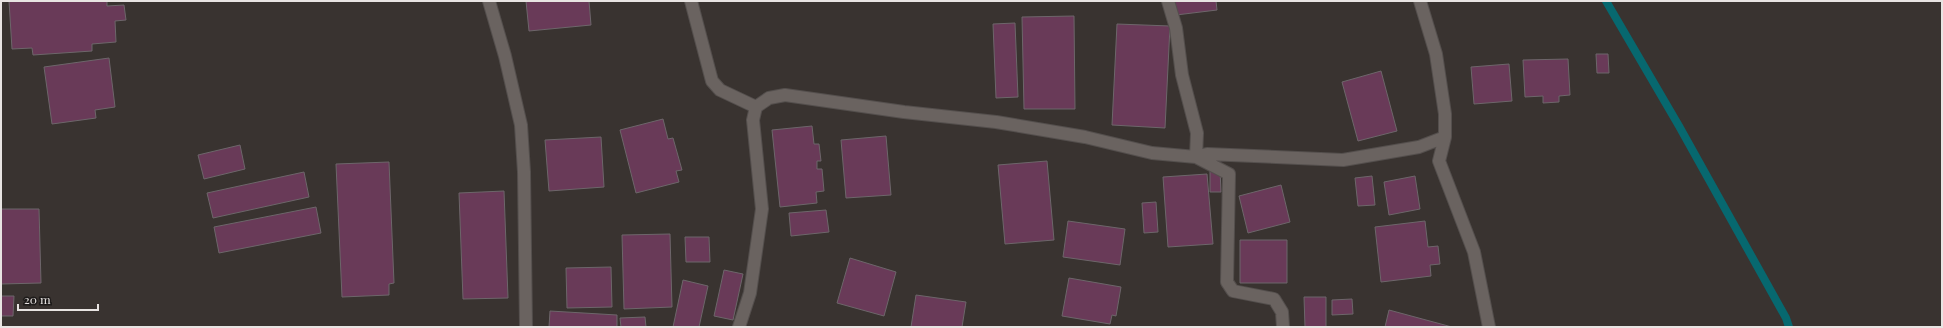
<svg xmlns="http://www.w3.org/2000/svg" width="1943" height="328" viewBox="0 0 1943 328" font-family="'Playfair Display',serif">
<style>
.lines{fill:none;stroke-linecap:round;stroke-linejoin:round}
.stream{stroke:#07686f;stroke-width:8}
.building{fill:#693a58;stroke:#6d666a}
.minor-casing{stroke:#544f4d;stroke-width:14}
.minor{stroke:#6a6360;stroke-width:12}
</style>
<rect width="100%" height="100%" fill="#393330"/>
<g class="lines">
<path class="stream" d="M1606,1L1679,126L1786,318L1789,327"/>
</g>
<path class="building" d="M9,1H107V6L124,5L126,20L115,21L116,42L92,44V51L33,55L32,48L12,49Z
M526,1H589L591,25L529,31Z
M1174,1H1216L1217,10L1176,15Z
M1074,16L1075,109H1024L1022,17Z
M1015,23L1018,97L996,98L993,24Z
M1117,24L1170,26L1165,128L1112,125Z
M1596,54H1608L1609,73H1597Z
M109,58L115,107L95,110L96,118L52,124L44,67Z
M1568,59L1570,95L1559,96V102L1543,103V96L1525,97L1523,60Z
M1509,64L1512,101L1474,104L1471,67Z
M1381,71L1397,131L1358,141L1342,82Z
M663,119L668,139L673,138L682,170L676,171L679,182L636,193L620,130Z
M812,126L814,144H819L821,161H817V169H822L824,191L816,192L817,203L780,207L772,130Z
M886,136L891,195L846,198L841,140Z
M601,137L604,187L549,191L545,140Z
M240,145L245,169L204,179L198,155Z
M1047,161L1054,240L1005,244L998,165Z
M389,162L394,283L389,284V295L342,297L336,164Z
M1210,170H1220L1221,192H1210Z
M304,172L309,197L213,218L207,193Z
M1207,174L1213,244L1168,247L1163,177Z
M1372,176L1375,205L1358,206L1355,178Z
M1415,176L1420,209L1389,215L1384,182Z
M1281,185L1290,222L1248,233L1239,196Z
M504,191L508,298L463,299L459,193Z
M1156,202L1158,232L1144,233L1142,203Z
M316,207L321,233L219,253L214,227Z
M1,209H39L41,283L1,284Z
M826,210L829,232L791,236L789,213Z
M1068,221L1125,229L1120,265L1063,257Z
M1425,221L1428,247L1438,246L1440,264L1430,265L1431,276L1381,282L1375,227Z
M670,234L672,307L624,309L622,235Z
M685,237H709L710,262H686Z
M1240,240H1287V283H1240Z
M850,258L896,272L884,316L837,303Z
M611,267L612,307L567,308L566,268Z
M724,270L743,274L733,320L714,316Z
M1069,278L1121,287L1116,316L1112,315L1110,324L1062,316Z
M683,280L708,286L699,327H673Z
M916,295L966,302L962,327H911Z
M1,296H14L13,316H1Z
M1304,297H1326V327H1305Z
M1352,299L1353,314L1332,315V300Z
M1389,310L1452,327H1385Z
M550,311L617,315V327H549Z
M645,317L646,327H621L620,318Z"/>
<g class="lines">
<defs>
<path id="minor" d="M489,1L505,56L521,125L524,172L526,327
M691,1L712,81L720,90L756,107
M1168,1L1176,28L1182,75L1197,133L1196,157
M1420,1L1436,54L1445,114V137
M1196,157L1229,174L1227,282L1233,291L1274,299L1282,312L1283,327
M739,327L750,293L762,209L753,120L756,107L769,98L785,95L904,112L996,122L1085,137L1152,153L1196,157L1207,154L1343,160L1419,147L1445,137L1439,161L1474,252L1489,327"/>
</defs>
<use href="#minor" class="minor-casing"/>
<use href="#minor" class="minor"/>
</g>
<rect width="1943" height="328" fill="none" stroke="#e8e4e2" stroke-width="4"/>
<path d="M18 304v6h80v-6" fill="none" stroke="#e8e4e2" stroke-width="2"/>
<text x="24" y="304" font-size="12" fill="#e8e4e2" stroke="#1e1b1a" stroke-width="3" paint-order="stroke">20 m</text>
</svg>
